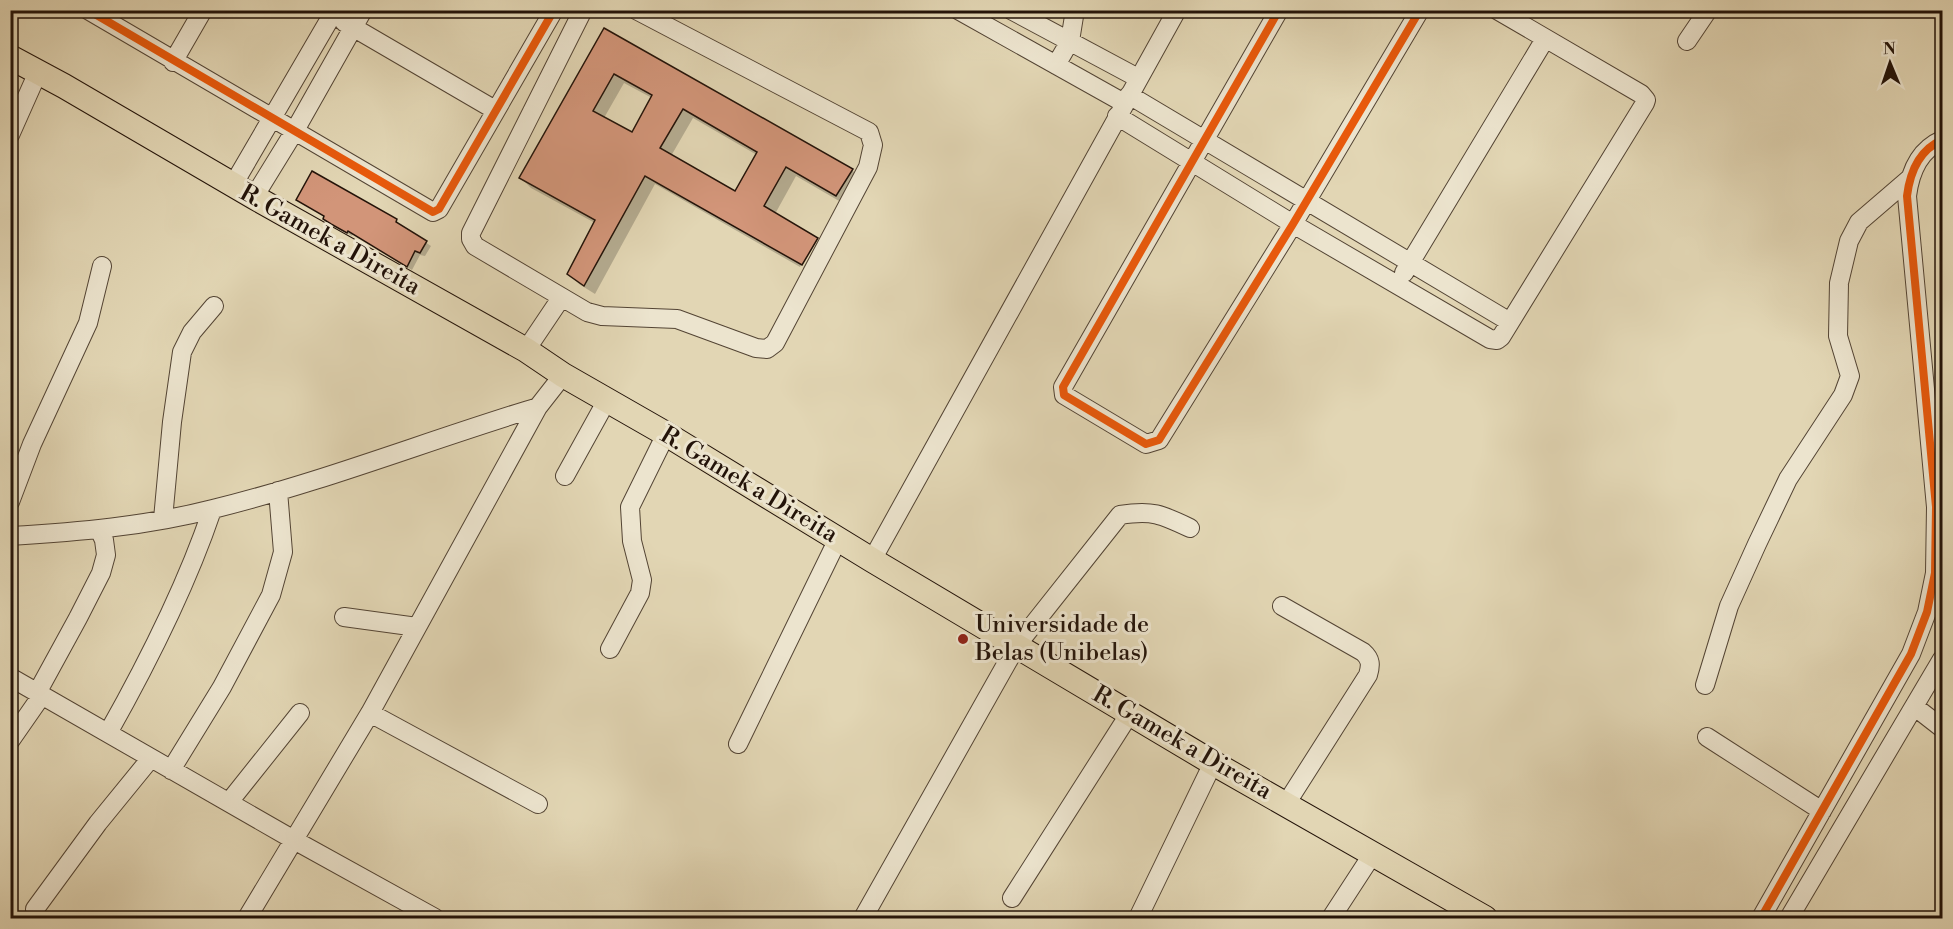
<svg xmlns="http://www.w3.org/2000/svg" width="1953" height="929" viewBox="0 0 1953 929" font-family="'Libre Bodoni',serif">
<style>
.shadow{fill:#0003;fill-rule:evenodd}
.building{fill:#d29579;stroke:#231309;stroke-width:1.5;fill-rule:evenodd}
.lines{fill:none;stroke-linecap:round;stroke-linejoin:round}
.minor-casing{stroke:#534434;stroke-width:20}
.major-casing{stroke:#231309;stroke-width:26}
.minor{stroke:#ece4ce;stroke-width:18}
.major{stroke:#e2d6b4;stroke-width:24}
.cycleway-casing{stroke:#ece4ce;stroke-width:11}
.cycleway{stroke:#e8590c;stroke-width:8}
.poi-dot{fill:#8f2418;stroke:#ece4ce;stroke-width:2}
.labels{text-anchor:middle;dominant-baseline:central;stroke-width:6;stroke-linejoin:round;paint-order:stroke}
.street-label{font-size:24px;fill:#231309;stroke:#ece4ce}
.poi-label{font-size:24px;fill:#231309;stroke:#ece4ce;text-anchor:start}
</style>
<rect width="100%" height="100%" fill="#e2d6b4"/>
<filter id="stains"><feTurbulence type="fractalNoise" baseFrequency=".00333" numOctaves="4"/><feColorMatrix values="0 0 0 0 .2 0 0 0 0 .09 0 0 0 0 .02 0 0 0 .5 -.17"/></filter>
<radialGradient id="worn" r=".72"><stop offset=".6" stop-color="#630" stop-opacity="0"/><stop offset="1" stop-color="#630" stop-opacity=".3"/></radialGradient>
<path class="shadow" d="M605,30L852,170L861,179L846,205L796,176L775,214L817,240H815L800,267L655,184L595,294L579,284L569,274L595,223L531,188L521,178ZM624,83L652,98L633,134L604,118ZM693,118L757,155L735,193L671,156Z
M298,200L396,220L401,226L431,246L425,256L420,255L412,270L353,234L352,236L329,223L325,217Z
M818,241L826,249L813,274L803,268Z"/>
<path class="building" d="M604,28L853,169L836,196L786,167L764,206L818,238L802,265L645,176L584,286L567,274L595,220L519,178ZM614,74L652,95L632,132L593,111ZM683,109L757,152L735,191L660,148Z
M312,171L397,219L396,222L427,241L420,253L415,251L407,267L348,231L347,233L331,224L323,219L324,216L296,200Z"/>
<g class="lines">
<defs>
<path id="minor" d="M88,10L433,212L439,209L554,10
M583,10L471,233V239L475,246L587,312L602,316L677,319L756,348L767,349L775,343L868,167L873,145L869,132L636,10
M958,10L1124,103
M1011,10L1138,78
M1279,10L1063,387L1064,395L1146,444L1159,440L1293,224L1420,10
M344,22L495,110
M1687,41L1708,10
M173,62L203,10
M1056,65L1070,41L1075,10
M1129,95L1510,322
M1117,116L1293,224L1490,339L1497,340L1501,337L1645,103L1646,100L1641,94L1497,10
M10,135L38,72
M233,185L335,10
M254,197L294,132L363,10
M1404,273L1545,39
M526,350L561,298
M565,476L607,400
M10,502L32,444L88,323L102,266
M163,519L172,422L182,352L192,332L214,306
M10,536C78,532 147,526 213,509C323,482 429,440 538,407
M872,560L1177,10
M1282,606L1363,652C1371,659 1371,665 1368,675L1286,804
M344,617L417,627
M610,649L640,593L642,580L632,541L630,507L666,434
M10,677L294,840L435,918
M1705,685L1729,606L1757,544L1788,479L1843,395L1850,376L1838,336L1839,283L1849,241L1859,222L1909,179
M37,693L78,618L101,573L106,555L104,540L99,529
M1915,707L1942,728
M370,713L538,804
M108,733C148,662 186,587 212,510
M1707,737L1822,811
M10,741L42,695
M738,744L838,539
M171,770L222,687L271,595L283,552L278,491
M229,802L300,713
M1012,898L1130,713
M35,909L98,823L151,758
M247,918L370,713L538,407L563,375
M863,918L1017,645L1120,515C1152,510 1161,514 1190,528
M1138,918L1213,763
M1331,918L1372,855
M1761,918L1911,654L1927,612L1935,573L1936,507L1907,196C1910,172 1919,150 1942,140
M1789,918L1942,659"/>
<path id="major" d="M10,57L64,86L254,197L526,350L563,375L666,434L872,560L1213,763L1485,918"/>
</defs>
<use href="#minor" class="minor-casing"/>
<use href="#major" class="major-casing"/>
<use href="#minor" class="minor"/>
<use href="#major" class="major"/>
<defs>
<path id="cycleway" d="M88,10L433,212L439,209L554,10
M1279,10L1063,387L1064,395L1146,444L1159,440L1293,224L1420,10
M1761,918L1911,654L1927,612L1935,573L1936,507L1907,196C1910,172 1919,150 1942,140"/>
</defs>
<use href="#cycleway" class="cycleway-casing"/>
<use href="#cycleway" class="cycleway"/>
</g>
<circle class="poi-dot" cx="963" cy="639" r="6"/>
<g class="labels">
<g class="street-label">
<text transform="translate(330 240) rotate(29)">R. Gamek a Direita</text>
<text transform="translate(749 485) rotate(31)">R. Gamek a Direita</text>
<text transform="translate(1182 743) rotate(30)">R. Gamek a Direita</text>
</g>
<g class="poi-label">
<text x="975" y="625">Universidade de<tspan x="975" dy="28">Belas (Unibelas)</tspan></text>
</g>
</g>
<rect width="1953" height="929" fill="none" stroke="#e2d6b4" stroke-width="36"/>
<rect x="12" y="12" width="1929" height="905" fill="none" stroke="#231309" stroke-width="3"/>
<rect x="18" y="18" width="1917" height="893" fill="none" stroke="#231309" stroke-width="1.5"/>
<g transform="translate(1890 63) rotate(358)" stroke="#ece4ce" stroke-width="4.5" paint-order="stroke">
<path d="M0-4.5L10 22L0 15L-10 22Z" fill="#231309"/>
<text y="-9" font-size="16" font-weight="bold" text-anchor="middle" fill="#231309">N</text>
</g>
<rect width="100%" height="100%" filter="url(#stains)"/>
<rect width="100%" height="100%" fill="url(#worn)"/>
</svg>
